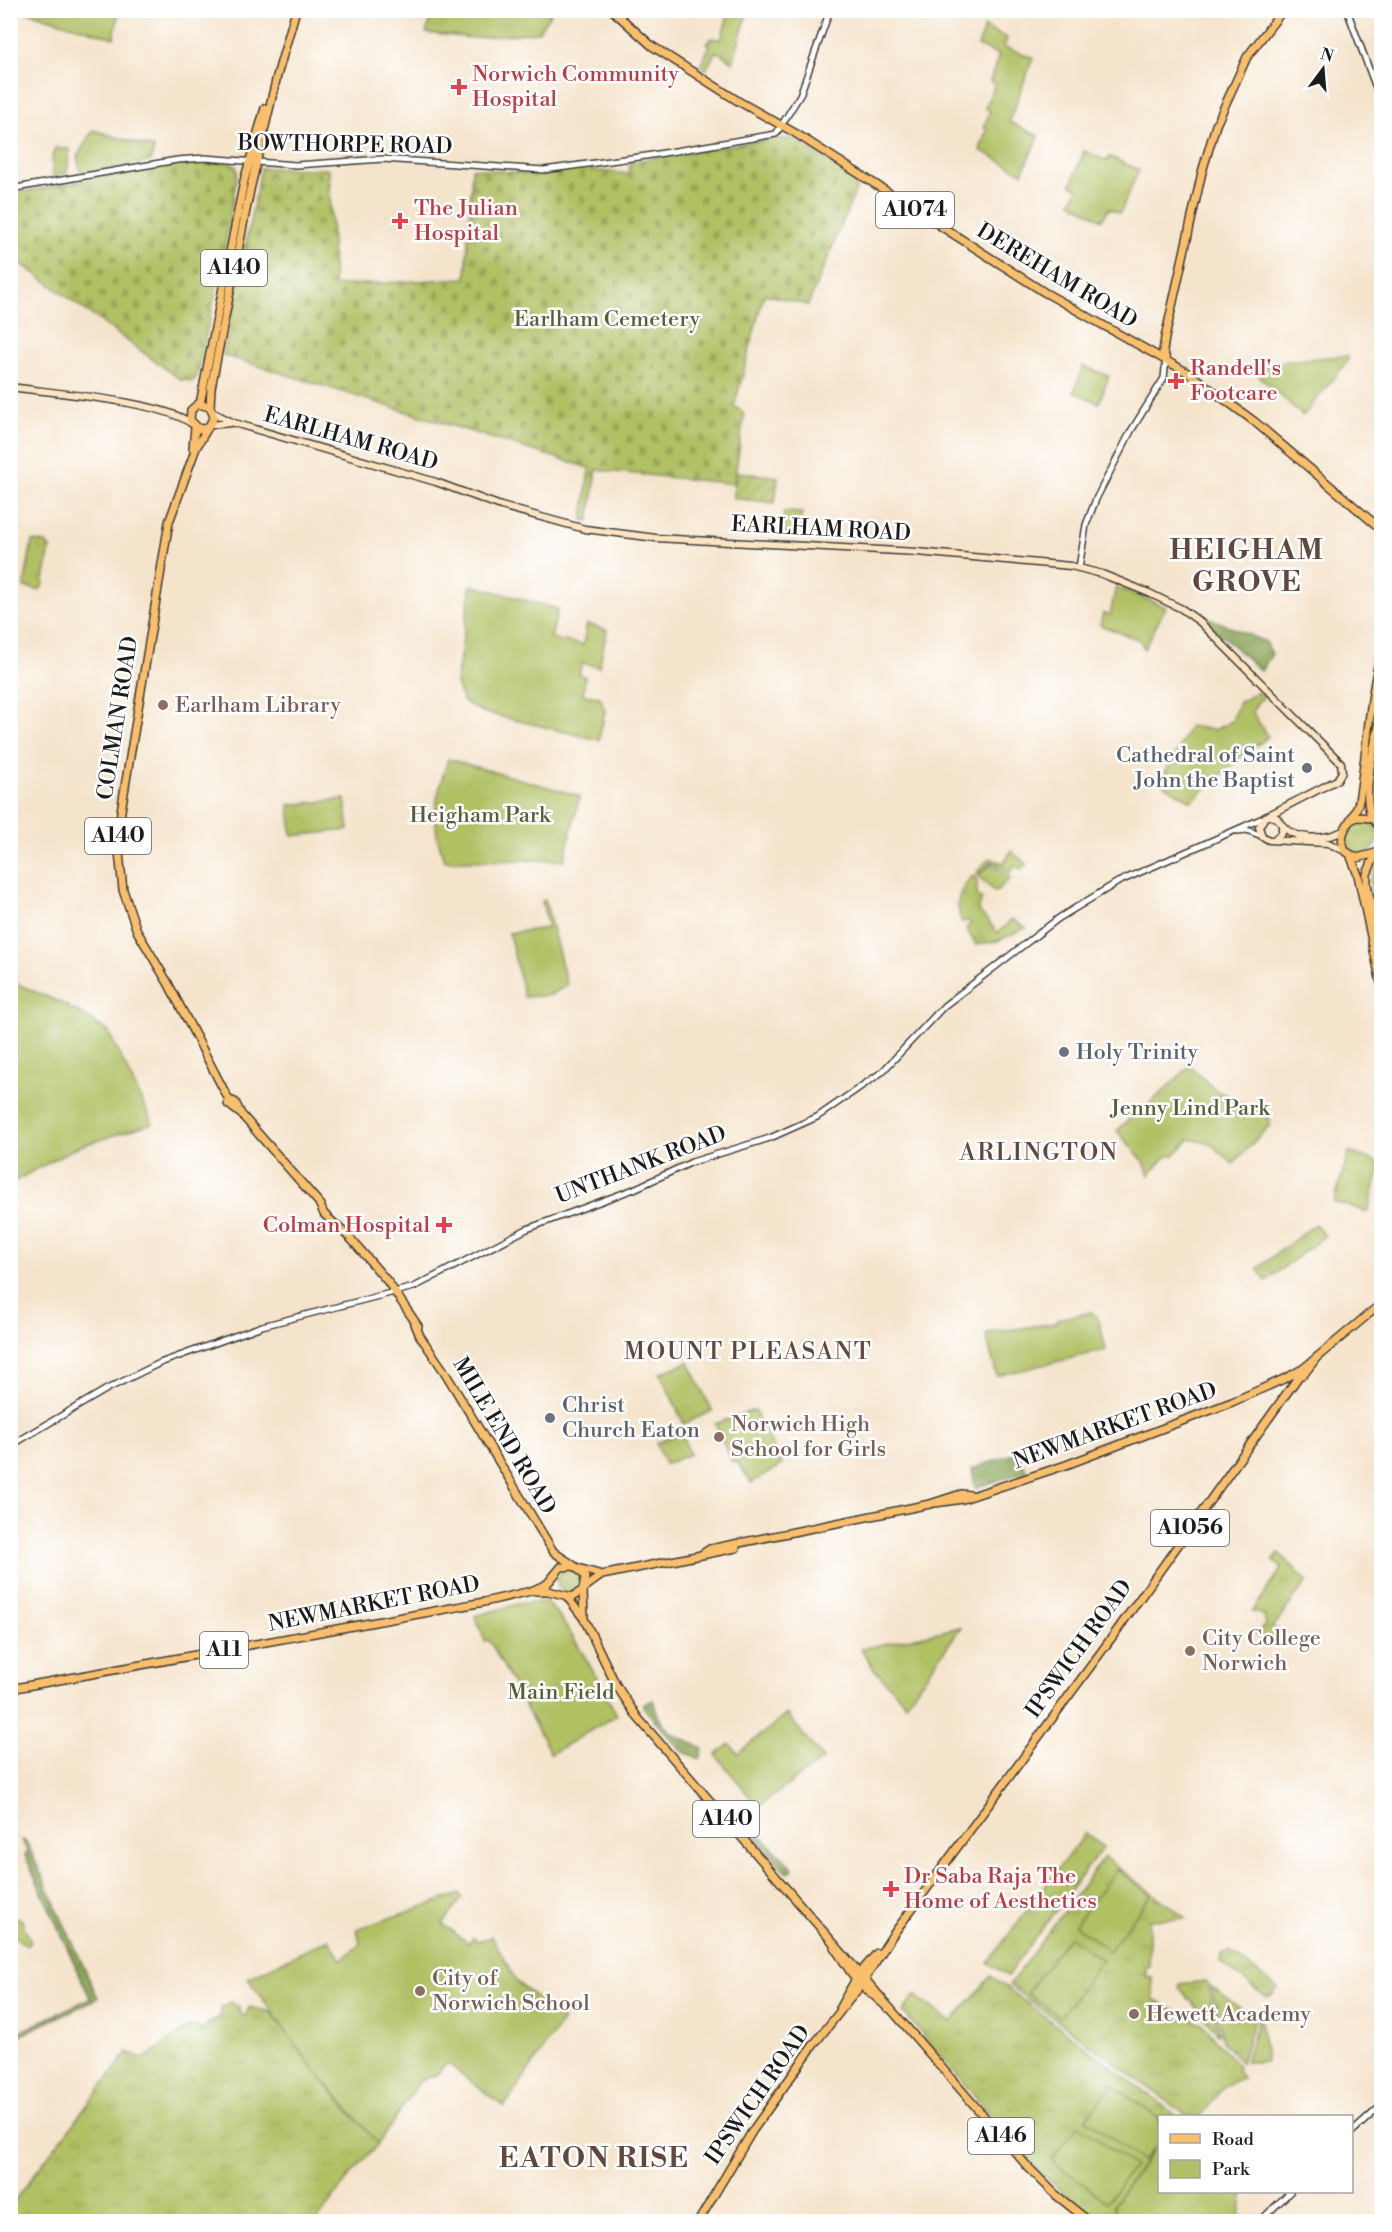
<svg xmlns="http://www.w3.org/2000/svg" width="1392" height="2232" viewBox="0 0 1392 2232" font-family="'Libre Bodoni',serif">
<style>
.grass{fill:url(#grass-tufts);stroke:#666e40;stroke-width:1.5}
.forest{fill:url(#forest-crowns);stroke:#54613b;stroke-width:1.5}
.cemetery{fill:url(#cemetery-stones);stroke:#666e40;stroke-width:1.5}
.park{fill:#b0c064;stroke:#666e40;stroke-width:1.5}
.garden{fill:url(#garden-furrows);stroke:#666e40;stroke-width:1.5}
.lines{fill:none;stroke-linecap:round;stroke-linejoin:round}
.tertiary-casing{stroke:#3d3a36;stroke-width:8}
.secondary-casing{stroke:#3d3a36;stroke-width:9}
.primary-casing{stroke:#3d3a36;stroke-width:10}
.trunk-casing{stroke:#3d3a36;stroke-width:10}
.tertiary{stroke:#fff;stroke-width:5}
.secondary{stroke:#fde5c4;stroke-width:6}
.primary{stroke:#f9bf6c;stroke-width:7}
.trunk{stroke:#f9bf6c;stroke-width:7}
.health-dot{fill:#e0444e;stroke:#fff;stroke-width:2}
.education-dot{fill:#8d6e63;stroke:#fff;stroke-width:2}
.worship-dot{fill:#6b7280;stroke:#fff;stroke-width:2}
.labels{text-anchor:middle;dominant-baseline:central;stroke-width:5;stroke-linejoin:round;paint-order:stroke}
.shield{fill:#fff;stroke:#606060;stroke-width:1.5}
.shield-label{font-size:21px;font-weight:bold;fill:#1c1c1c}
.health-label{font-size:22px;fill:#be3a42;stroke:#fff;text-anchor:start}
.street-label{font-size:22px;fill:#1c1c1c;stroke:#fff}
.park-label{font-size:22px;fill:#575e39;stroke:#fff}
.education-label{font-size:22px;fill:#785e54;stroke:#fff;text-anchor:start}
.worship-label{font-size:22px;fill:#5b616d;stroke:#fff;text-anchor:start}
.neighbourhood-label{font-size:24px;letter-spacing:1.5px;fill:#61473e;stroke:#fff}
.district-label{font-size:28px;font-weight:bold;letter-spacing:1.5px;fill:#61473e;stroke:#fff}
</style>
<defs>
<pattern id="grass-tufts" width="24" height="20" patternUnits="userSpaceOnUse" patternTransform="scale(1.5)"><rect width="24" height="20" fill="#b0c064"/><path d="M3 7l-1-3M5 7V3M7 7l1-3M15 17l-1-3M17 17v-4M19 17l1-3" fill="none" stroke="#97a456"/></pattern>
<pattern id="forest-crowns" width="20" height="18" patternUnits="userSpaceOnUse" patternTransform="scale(1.5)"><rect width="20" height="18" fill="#8ca65a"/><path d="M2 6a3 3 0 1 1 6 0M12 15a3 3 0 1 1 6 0" fill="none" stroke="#72864a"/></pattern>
<pattern id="cemetery-stones" width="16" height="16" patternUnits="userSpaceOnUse" patternTransform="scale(1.5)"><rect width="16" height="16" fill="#b0c064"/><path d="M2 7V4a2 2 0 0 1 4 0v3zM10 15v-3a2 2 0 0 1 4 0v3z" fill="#97a456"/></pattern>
<pattern id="garden-furrows" width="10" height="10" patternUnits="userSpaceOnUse" patternTransform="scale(1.5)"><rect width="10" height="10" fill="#b0c064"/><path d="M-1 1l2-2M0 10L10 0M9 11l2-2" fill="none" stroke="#97a456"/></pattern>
</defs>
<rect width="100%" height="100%" fill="#fff"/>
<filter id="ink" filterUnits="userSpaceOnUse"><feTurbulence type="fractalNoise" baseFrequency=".0167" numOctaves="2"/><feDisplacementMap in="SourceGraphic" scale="12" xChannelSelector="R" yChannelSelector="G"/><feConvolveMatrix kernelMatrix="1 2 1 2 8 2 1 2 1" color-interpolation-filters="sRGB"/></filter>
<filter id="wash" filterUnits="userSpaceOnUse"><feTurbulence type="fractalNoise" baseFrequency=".008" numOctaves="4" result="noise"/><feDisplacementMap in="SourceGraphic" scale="24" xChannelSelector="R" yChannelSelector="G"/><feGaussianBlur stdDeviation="1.35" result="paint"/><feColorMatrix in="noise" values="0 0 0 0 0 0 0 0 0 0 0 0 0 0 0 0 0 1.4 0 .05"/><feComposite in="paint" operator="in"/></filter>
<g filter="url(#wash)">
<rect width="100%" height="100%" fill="#f5e4cc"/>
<path class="grass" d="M93,130L154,148L151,161L85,173L80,171L77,157Z
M55,148L70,149L67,173L53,178L52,157Z
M32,541L46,543L50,548L43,586L39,590L24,587Z
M1346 837a16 16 0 1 1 32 0a16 16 0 1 1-32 0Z
M1011,851L1027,864L1021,869L1014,866L1010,873L991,862L979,874L977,872L989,858L1004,863Z
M973,875L977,881V895L982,899L978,910L998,933L1012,919L1026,928L997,941L976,945L966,928L971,924L968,921L962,922C954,903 959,890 973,875Z
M1315,1224L1325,1236L1266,1281L1257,1269Z
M1279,1553L1307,1581L1273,1627L1281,1633L1271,1646L1256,1634L1266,1624L1264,1615L1252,1612L1282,1568L1273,1561Z
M557 1581a12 12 0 1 1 24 0a12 12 0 1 1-24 0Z
M1085,1833L1103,1847L1007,1976L988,1962Z
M1104,1857L1186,1918L1149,1920V1966L1146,1967V1976L1152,1977L1154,2000L1202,2023L1238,2066L1237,2070L1242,2078L1224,2086L1201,2116H1187L1009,1985Z
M1230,1951L1278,1988L1271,1996L1266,1997L1220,1962L1222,1954Z
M991,1976L1177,2116H1160L1159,2141L1114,2204L1117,2221H1103L1083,2210L1042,2175L903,2012L915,1995L951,2022Z
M1206,1981L1209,1984L1219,2035L1179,1987L1180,1984Z
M1212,1987L1254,2019L1241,2063L1223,2041Z
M230,2002L241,2008L239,2011L245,2017L249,2007L271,2012L324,2082L378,2144L349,2177L317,2221H11L10,2206L128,2052L143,2059L191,2026L201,2028L198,2035L209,2023L220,2017L221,2008Z
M1258,2019L1261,2022L1266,2062H1245Z"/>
<path class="forest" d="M1207,617L1266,642L1272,654L1261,671L1205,620Z
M1018,1452L1027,1471L975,1488L972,1469Z
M653,1700C660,1732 676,1737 703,1748L700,1759L681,1751L644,1708L643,1705Z
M748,1821L754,1823L756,1831L793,1868L791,1872L787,1873L746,1826L744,1824Z
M22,1840L26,1841L98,1998L11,2040V2036L90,1998L25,1855L28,1853Z"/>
<path class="cemetery" d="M776,138L793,139L860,180L808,305L764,294L734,407L742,411L744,416L734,484L597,470L589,521L583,520L589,468L223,355L261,168L329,169L334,286L466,278L472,168L528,174L591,166V170L629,174L630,162Z
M207,161L232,163L237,168V175L222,264L197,376L193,381L181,380L11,256V194L171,165Z"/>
<path class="park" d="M24,11H119L114,38Z
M433,11V10L552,11L538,32L474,38L426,33Z
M729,11H748L733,62L716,51L706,70L700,66L710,46L707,43L712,38L721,40Z
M984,27L1007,38L1004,47L1033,58L1009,122L1039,136L1022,173L980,150L987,129L984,128L990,111L985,108L995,84L990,81L999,55L978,46Z
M1084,151L1107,161L1110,157L1139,170L1120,213L1109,208L1102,220L1071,202L1078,189L1071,185Z
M1342,356H1348L1347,362L1303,416L1259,376L1257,367L1284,361Z
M1083,366L1109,376L1099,403L1074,392Z
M784,512L802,513L796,535L783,534Z
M471,585L558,609L551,638L583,645L587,624L607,630L599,667L582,663L579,674L585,677L583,695L600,697L605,711L599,740L482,712L463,701L456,684Z
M1116,587L1166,607L1144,649L1140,640L1100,625L1103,613L1110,615Z
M1261,691L1265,696L1256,704L1253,713L1268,737L1241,757L1191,801L1164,785L1161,781L1190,726L1214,730L1232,721L1239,702Z
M448,759L580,796L564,860L444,861C429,814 435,804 448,759Z
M345,799L349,830L292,836L289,805Z
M1381,863V939L1370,881L1377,865Z
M990,864L1011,878L995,892L978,876Z
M545,900L567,985L551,995L524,997L509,933L548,928L542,901Z
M11,981L70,1007L69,1010H75L108,1031L153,1123L77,1147L11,1183Z
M1190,1066L1214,1089L1269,1118L1270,1125L1233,1164L1211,1144L1190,1139L1173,1156H1167L1149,1175L1144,1162L1117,1131L1144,1104L1147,1106Z
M1349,1152L1381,1163L1368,1212L1334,1202Z
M1092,1312L1099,1320L1106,1350L997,1376L986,1336L988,1333L1055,1323L1058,1319Z
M689,1362L712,1411L684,1424L660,1373Z
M754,1410L782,1465L751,1483L738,1463L732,1462L715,1424Z
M681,1433L690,1454L665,1464L656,1443Z
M544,1602C561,1608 606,1695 617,1715L551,1754L489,1640L485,1641L475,1616L521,1603Z
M961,1627L906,1704L874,1669L861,1649Z
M787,1714L823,1759L758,1807L716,1755L729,1744L738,1753Z
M1117,1869L1151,1895L1109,1951L1075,1925Z
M460,1894L462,1898L443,1924L468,1943L473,1938L479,1942L492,1936L516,1981L563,2020L504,2107L447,2063L436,2075L420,2081L378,2144L306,2059L248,1978L329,1939L341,1960L360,1944L357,1929Z
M12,1917L21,1919L31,1942L27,1946L11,1934Z
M1069,1936L1102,1960L1060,2017L1027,1993Z
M1112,2084L1159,2119L1160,2192H1244L1240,2215L1247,2221H1117L1114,2204L1156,2146L1142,2161L1086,2119Z
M1078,2125L1134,2166L1107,2202L1051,2160Z"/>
<path class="garden" d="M736,472L778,477L775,503L733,498Z"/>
</g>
<g filter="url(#ink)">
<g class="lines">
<defs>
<path id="tertiary" d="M1347,10L1382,104
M10,189L177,160L205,158L296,165L383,159L544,170L646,156L776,134L800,95L830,10
M1079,568L1086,525L1096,499L1131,431L1164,378L1166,359
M1237,831L1247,830L1262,836
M10,1446L107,1389L160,1363L262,1326L414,1287L527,1229L634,1189L692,1162L770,1138L817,1117L882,1072L944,1006L1059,918L1118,882L1263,818
M1352,2132L1382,2105
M1259,2222L1290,2192"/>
<path id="secondary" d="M10,387C52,393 163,401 192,424
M214,413L234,423L436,482L501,506L585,529L656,538L917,552L1071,566L1102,574L1149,593L1182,609L1200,622L1341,763L1342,772L1337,780L1265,817L1259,827L1262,836L1269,840L1328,843L1345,851
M212,425L230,423
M1270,816L1277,818L1282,825V833L1275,839
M1282,825C1295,841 1325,840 1343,831"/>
<path id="primary" d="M612,10L652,46L738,101L795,133L1044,292L1190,374L1255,422L1382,530
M1166,359L1163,351L1165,338L1202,172L1216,125L1247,57L1283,10
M1382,649C1369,699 1367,751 1359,801C1356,820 1335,829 1345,851L1357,858L1376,853L1382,844
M1372,818C1360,792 1376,740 1382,712
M1351,820L1357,817L1372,818L1382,830
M1376,853L1367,874V884L1382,959
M1351,857L1358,875L1382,988
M935,1503L963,1499L1066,1465L1232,1402L1286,1378L1304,1368L1382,1303
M702,1554L710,1549L930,1504L961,1494L970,1495
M578,1568L602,1575L736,1548
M584,1588L602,1575
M860,1973L877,1953
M862,1983L892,1936L1118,1629L1299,1376L1304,1374L1317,1357"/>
<path id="trunk" d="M200,404L244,181L265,108
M210,407L211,388L250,190L277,76L296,10
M208,428L199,429L190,420L191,410L198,404L210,407L214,417L196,448L169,522L121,811L118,843L123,890L137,931L168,983L229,1100L228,1104L241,1114
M193,448L195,427
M229,1100L235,1102L241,1114L321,1205
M319,1203L324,1214L351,1239L388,1282L418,1326
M415,1324L420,1336L444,1371L553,1551C563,1560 578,1565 585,1577L583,1590L572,1597L548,1591H536
M583,1590L584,1617
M568,1598L584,1619L616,1685L638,1718L1028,2167L1056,2195L1090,2222
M10,1689L484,1602L531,1591L547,1584L561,1567L574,1566
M834,1947L856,1980L888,2008
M840,2007L857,1977
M698,2222L753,2130L815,2043L861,1985"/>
</defs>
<use href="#tertiary" class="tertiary-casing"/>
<use href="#secondary" class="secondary-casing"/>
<use href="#primary" class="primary-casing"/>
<use href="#trunk" class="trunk-casing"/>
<use href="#tertiary" class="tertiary"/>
<use href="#secondary" class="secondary"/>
<use href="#primary" class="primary"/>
<use href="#trunk" class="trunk"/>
</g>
</g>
<g class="health-dot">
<path d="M456 78h6v6h6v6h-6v6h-6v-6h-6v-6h6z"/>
<path d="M397 212h6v6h6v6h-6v6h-6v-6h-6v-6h6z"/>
<path d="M1173 372h6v6h6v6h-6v6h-6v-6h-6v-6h6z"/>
<path d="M441 1216h6v6h6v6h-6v6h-6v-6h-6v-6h6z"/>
<path d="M888 1880h6v6h6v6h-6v6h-6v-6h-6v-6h6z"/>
</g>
<g class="education-dot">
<circle cx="163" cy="705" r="6"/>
<circle cx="719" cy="1437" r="6"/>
<circle cx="1190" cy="1651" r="6"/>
<circle cx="420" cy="1991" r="6"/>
<circle cx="1134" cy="2014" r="6"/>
</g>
<g class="worship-dot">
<circle cx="1307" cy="768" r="6"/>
<circle cx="1064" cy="1052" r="6"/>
<circle cx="550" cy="1418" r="6"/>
</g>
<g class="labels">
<g class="shield">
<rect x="876" y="192" width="78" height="36" rx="4.5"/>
<rect x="201" y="250" width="66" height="36" rx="4.5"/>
<rect x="85" y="818" width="66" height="36" rx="4.5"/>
<rect x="1151" y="1510" width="78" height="36" rx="4.5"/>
<rect x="200" y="1632" width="48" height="36" rx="4.5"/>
<rect x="693" y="1801" width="66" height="36" rx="4.5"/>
<rect x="968" y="2118" width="66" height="36" rx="4.5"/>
</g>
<g class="shield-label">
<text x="915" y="210">A1074</text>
<text x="234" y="268">A140</text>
<text x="118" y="836">A140</text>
<text x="1190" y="1528">A1056</text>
<text x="224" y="1650">A11</text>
<text x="726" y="1819">A140</text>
<text x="1001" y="2136">A146</text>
</g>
<g class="health-label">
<text x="472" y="74">Norwich Community<tspan x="472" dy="25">Hospital</tspan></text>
<text x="414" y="208">The Julian<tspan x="414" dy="25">Hospital</tspan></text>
<text x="1190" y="368">Randell's<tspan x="1190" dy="25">Footcare</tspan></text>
<text x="430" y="1225" text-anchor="end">Colman Hospital</text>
<text x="904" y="1876">Dr Saba Raja The<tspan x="904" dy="25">Home of Aesthetics</tspan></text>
</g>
<g class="street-label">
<text transform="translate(345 145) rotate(1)">BOWTHORPE ROAD</text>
<text transform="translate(1057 276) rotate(31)">DEREHAM ROAD</text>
<text transform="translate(351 439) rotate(16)">EARLHAM ROAD</text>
<text transform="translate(821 529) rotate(3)">EARLHAM ROAD</text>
<text transform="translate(118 718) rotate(-81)">COLMAN ROAD</text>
<text transform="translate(641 1165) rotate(-21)">UNTHANK ROAD</text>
<text transform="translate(1115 1426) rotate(-20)">NEWMARKET ROAD</text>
<text transform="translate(504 1436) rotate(59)">MILE END ROAD</text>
<text transform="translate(374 1604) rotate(-11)">NEWMARKET ROAD</text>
<text transform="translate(1079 1649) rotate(-54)">IPSWICH ROAD</text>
<text transform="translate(758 2095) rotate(-55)">IPSWICH ROAD</text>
</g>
<g class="park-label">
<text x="607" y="319">Earlham Cemetery</text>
<text x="480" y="815">Heigham Park</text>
<text x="1190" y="1108">Jenny Lind Park</text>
<text x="561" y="1692">Main Field</text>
</g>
<g class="education-label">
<text x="175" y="705">Earlham Library</text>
<text x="731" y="1424">Norwich High<tspan x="731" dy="25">School for Girls</tspan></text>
<text x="1202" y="1638">City College<tspan x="1202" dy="25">Norwich</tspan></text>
<text x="432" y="1978">City of<tspan x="432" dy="25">Norwich School</tspan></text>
<text x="1146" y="2014">Hewett Academy</text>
</g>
<g class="worship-label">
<text x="1295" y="755" text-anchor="end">Cathedral of Saint<tspan x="1295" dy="25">John the Baptist</tspan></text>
<text x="1076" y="1052">Holy Trinity</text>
<text x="562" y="1405">Christ<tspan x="562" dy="25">Church Eaton</tspan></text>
</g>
<g class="neighbourhood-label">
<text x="1039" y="1153">ARLINGTON</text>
<text x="748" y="1352">MOUNT PLEASANT</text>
</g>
<g class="district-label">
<text x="1247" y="550">HEIGHAM<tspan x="1247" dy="32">GROVE</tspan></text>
<text x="594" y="2158">EATON RISE</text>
</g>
</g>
<rect width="1392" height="2232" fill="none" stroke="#fff" stroke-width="36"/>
<rect x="1158" y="2115" width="195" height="78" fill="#ffffff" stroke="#a4a4a4" stroke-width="1.5"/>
<rect x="1170" y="2134" width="30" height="9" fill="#f9bf6c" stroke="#a4a4a4" stroke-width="1.5"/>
<text x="1212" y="2145" font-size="18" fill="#1c1c1c">Road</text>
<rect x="1170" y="2160" width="30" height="18" fill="#b0c064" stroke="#a4a4a4" stroke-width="1.5"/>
<text x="1212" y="2175" font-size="18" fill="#1c1c1c">Park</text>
<g transform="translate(1323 69) rotate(16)" stroke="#ffffff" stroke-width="4.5" paint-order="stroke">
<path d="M0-4.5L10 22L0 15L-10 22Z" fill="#1c1c1c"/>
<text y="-9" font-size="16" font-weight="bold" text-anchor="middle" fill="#1c1c1c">N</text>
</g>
</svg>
